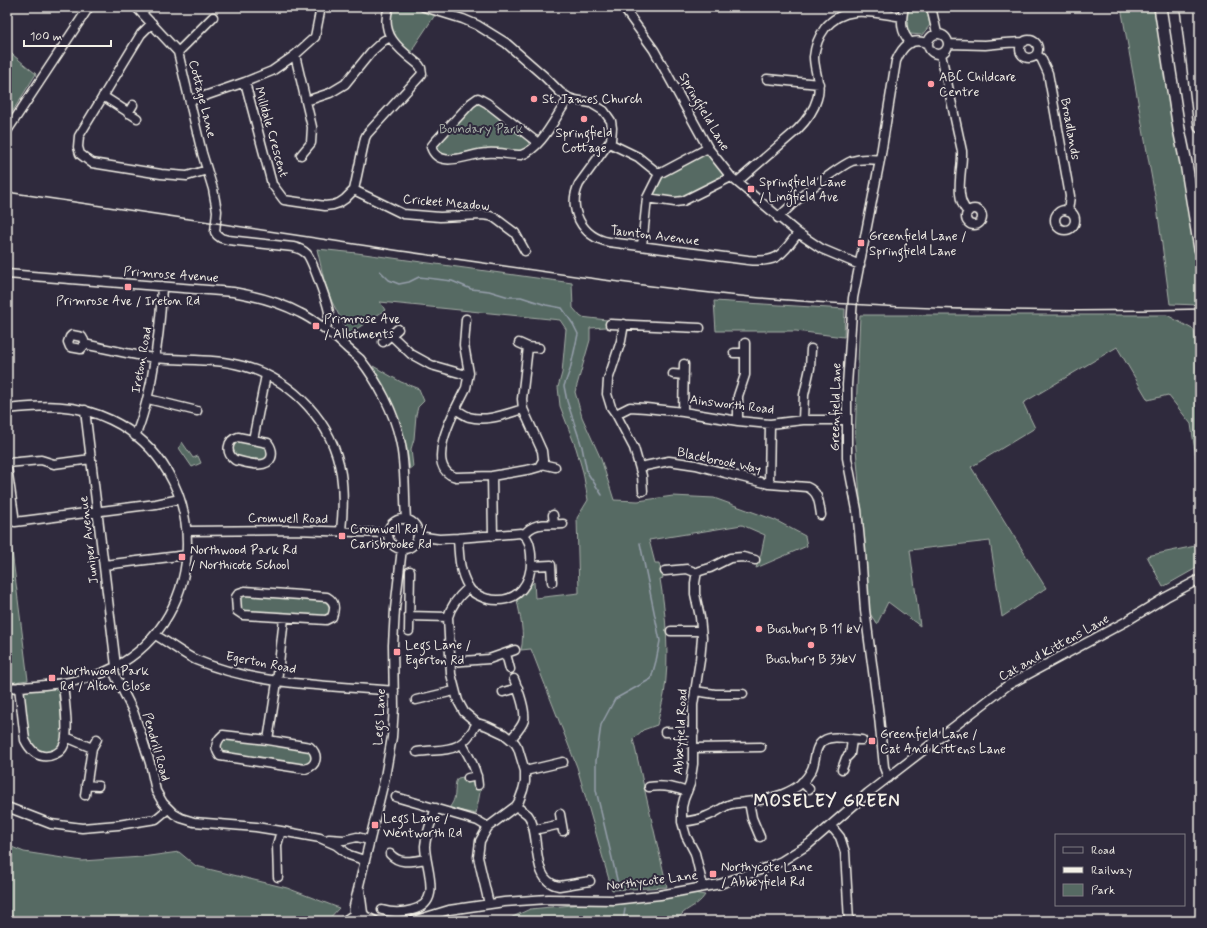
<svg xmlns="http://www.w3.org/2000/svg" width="1207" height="928" viewBox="0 0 1207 928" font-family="Mynerve,sans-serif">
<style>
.green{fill:#566a63;stroke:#a5aea6}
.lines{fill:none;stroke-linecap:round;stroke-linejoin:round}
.stream{stroke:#959eaa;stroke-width:1.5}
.minor-casing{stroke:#f4f1e8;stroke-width:11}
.highway-casing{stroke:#f4f1e8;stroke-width:14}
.minor{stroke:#2f2a3d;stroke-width:8}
.highway{stroke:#2f2a3d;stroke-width:11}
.rail{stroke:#f4f1e8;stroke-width:1.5}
.poi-dot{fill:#ff9aa2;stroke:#2f2a3d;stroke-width:1.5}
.labels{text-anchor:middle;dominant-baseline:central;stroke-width:4;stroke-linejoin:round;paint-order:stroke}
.poi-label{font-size:13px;fill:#f4f1e8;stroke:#2f2a3d;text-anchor:start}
.street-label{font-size:13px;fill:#f4f1e8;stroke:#2f2a3d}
.park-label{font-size:13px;fill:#adb4ac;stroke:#2f2a3d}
.district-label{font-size:17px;font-weight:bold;letter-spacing:1px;fill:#f4f1e8;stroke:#2f2a3d}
</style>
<rect width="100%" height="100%" fill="#2f2a3d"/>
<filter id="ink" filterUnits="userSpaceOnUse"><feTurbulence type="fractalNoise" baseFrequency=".025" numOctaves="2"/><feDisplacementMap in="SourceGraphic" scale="8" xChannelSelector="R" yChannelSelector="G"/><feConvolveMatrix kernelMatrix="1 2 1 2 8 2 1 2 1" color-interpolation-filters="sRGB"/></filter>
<g filter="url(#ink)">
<path class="green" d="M392,7H410L435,15L415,45L412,52C399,44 390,36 391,20C391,15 391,11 392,7Z
M905,7H926L930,25L922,35L910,34L903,17Z
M1121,7H1153L1161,41L1196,255L1200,293V305L1170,304L1157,207Z
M7,50L36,74L7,120Z
M478,102L484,105L527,139L530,146L526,151L448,157L439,153L435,146L473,104Z
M706,152L727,178L676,201L650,197L661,175Z
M317,249L357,253L572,283L573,308L581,317L607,320L606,327L590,328V340L575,392L582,417L601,459L614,500L638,501L673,496L714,498L775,520L805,536L807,546L756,568L761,554L765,535L742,525L649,540L655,563H659L663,578L660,579C666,615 670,659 664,695C662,705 659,715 657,725L643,730L633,739L667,887L612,890L577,767L531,649L521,650C525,634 520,616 517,600L534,582L535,598L579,593L577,518L588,500L583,472L576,448L560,406L558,387L562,373L566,329L560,320L380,302L385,310L349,334L332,302L324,280Z
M714,301L845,309L844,337L796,331H716Z
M860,315H1167L1194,330L1200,377V485L1191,424L1168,395L1148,400L1117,347L1023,403L1035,428L971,467L1046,588L1002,617L990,541L910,550L920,626L888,602L877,624L870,614L855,437Z
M373,366L401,382L419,389L424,401L418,407L416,415L414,439L411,449L413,467L410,469L406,444L396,415Z
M241,440L268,446L270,457L258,462L234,456L231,453L232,444L237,441Z
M182,442L193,458L198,456L201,463L192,467L179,448Z
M7,511L28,680L7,683Z
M1200,545V566L1163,587L1147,556Z
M247,594L328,600L332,604L331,614L327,616L243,612C239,606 239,602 241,595Z
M58,687L63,735C61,743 57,750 48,752C39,754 33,748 29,740C27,736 27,729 26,725C25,713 23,702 22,690Z
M224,739L309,750L312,757L311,764L307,766L223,754L220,751L221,741Z
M468,776L469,780L475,782L476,788L481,787L476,814L449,808C453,803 455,798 455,792C456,786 454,784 458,778Z
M7,845L24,852L82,861L142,857L179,852L196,866L287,888L339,908L327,921H7Z
M688,892L705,895C697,908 684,907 677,921H566L561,919L539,921H504L530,909L594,903Z"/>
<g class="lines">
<path class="stream" d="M380,271L389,280L399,284L409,282L419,277L452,281L471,289L489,291L509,297H521L546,305L562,308L573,324L578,334L570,370L564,386L567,401L582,447L587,472L602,495
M619,888L596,790V761L601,725L615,699L651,679L656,661L660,641L640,543
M623,921L625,909"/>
<defs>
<path id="minor" d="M136,7L178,52L202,153L213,189L217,211L215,232L217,235L221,238L228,240L293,247C298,248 303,250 307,254C312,260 328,304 329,313C329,319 328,323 326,328
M424,7L463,19L477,25L506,43L545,77L560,92L569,98L575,100L591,103L604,111L611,121L612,128L611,140L579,184C567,209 582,237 609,242L748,260C777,263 781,256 798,233
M623,7L654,50L708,148L731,177L798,233L822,249L860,265
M904,7C901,21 900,32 911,43
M931,7L937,33
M152,23L141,34L79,136L78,147L80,154L92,163L161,174L187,176L207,170
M928 44a10 10 0 1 1 20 0a10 10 0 1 1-20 0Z
M1020 49a9 9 0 1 1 18 0a9 9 0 1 1-18 0Z
M949,44L985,45L1005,43L1024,42
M178,52L213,17
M941,54L962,151C963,170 953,198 968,212
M295,55L312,127L311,143L301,155
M1036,55L1041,58L1048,73L1070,196L1068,211
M767,79L819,84
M245,82L272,184L284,200L325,206L333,205L339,203L345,199L354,190L365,138L367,134L422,74L421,68L419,65C400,50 379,35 389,7
M103,96L137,118
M190,101L245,82L272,71L295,55L315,37L321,7
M306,101L330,93L345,84L371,52L383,41L390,37
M128,113L133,105
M7,131L89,7
M538,143L487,103L478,98L471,103L434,143L431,147C439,171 470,153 487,153C498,152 510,155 521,155C542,149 556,115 569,98
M609,143L638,157L659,174
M737,182L797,130C805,122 814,110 817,99C822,85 814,71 814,57C815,47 819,36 825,28C846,3 874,13 902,17
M354,190L403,214L440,217L482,215L490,216L495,218L515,233L525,251
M647,198L675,202L683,201L731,177
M966 217a8 8 0 1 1 16 0a8 8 0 1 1-16 0Z
M1055 220a10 10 0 1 1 20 0a10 10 0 1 1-20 0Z
M778,218C795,201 811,187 831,174C838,169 845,164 852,161C862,158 871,159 880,160
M642,246L647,198L659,174L708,148
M7,274L233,292C256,296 279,302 300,313C317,321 332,334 346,347C350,351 356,355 360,359C378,382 394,412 400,440C406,466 404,493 406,519
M466,319L464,345L469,373L466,388C457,406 421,468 456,477L492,476L493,536
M610,324L700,328
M624,324L621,341L608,380L607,394L611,407L616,414L634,448L642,476L643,491
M72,335L82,337C85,341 85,345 81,349L70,347L68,342L70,337Z
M391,335L411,354L431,365L463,374L469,373
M383,342L398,329
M519,343L528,347L539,348
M84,344C108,349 132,355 155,358C184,361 215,358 243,366C293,380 333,422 341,474C344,493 343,512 341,531
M734,353H745
M673,374L684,375
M148,399L197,411
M7,409C44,405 76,403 111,420C212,469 212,617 113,668C81,685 42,685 7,688
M455,409C460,412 464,415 469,417C487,422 506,414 523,409
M85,410L116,666
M683,412L684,364
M616,414L630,407L646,408L683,412L738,421L770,424L803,420H847
M803,420L804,395L810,368L811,349
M738,421V396L745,375V343
M135,436C143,419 147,400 151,382C157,350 161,319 162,286
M238,437L268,443C271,447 273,452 271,458C266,470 245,462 235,460C225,453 227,440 238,437Z
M253,440L266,375
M7,463L41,460L54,464L91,459
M542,464L555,467
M7,467L15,522L156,504L180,499
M640,467L669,461L696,465L725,473L769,484L807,487C819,492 819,503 821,515
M492,476L532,469L539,467L543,460L542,451L523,409L522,399L528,347
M769,484L770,424
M553,515L554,524
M388 534a15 15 0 1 1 30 0a15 15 0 1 1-30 0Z
M187,531L292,530L388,533
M524,535C534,521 548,525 563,524
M418,536L439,539L458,538L521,533C529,538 530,545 531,554C533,582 519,605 488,599C481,597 471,593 468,586C459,571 459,555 458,538
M104,565L187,555
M531,566L551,565L552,582
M665,571L687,569L697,573
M468,588C459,596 451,605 448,617L451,674L458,701L464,712L477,723L487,726L504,734L515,743L518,748L525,771V782L523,790L519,801L516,806L488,827L480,841L478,857L489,904
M245,591L327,597C336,602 335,609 332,617L326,620L243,615L237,611L236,597L239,593Z
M409,616L448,617
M409,631L410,571
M671,631H701
M155,635C168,642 183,654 196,660C258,686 328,685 394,691
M506,654L510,669
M450,662L489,659L515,650
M112,669L133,711L139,728L150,763L156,791L163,803L174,814L181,818L194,822L256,827L281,831L320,838L336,845L349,855L364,860
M19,687L25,740C29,748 34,755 43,756C51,757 61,753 64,745C70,733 64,698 63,683
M695,691L715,694H743
M503,692L518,688
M416,700L454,691
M665,732H694
M223,735L268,740L310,747C319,755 317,766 305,769L220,756C214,748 216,741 223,735Z
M66,737L92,748
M511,739C516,733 522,727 524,720C526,709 518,689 514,679
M268,740L277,682L284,618
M462,744C470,758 477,770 478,785
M693,748L761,747
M417,752C448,748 460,755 477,723
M842,769L846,758L850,754L852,740
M525,771L563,762
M468,778L477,776
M888,778L884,767L879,717L865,610L861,552L857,510L847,458V385L853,298L880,160L896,61C902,47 911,36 928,44
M802,782L809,789
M86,785L98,786
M649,787C662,785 674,787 687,792
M85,795L92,748L97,739
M396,797L478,821L488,827
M749,802L752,818L760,837
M516,806C519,809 525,812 528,815C542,834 529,881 559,886L590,881
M7,807L51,824L82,828L118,825L156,819L168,809
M560,814L563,831
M682,822C690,821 699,820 707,816C716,813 722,807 731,804C758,800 798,799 812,769C816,760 814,747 823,741C834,734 849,740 862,740
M831,826L840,837L845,852L849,921
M534,830L561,824
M329,839L344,840L357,837L369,840
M390,854C400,865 413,861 426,859
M278,877L277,845L281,831
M703,887L695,853L686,836L682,822V807L684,799L690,784L693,764V705L700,660L702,638L700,617L695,594V583L696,577L697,573L700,571L710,568L730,558L743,557L755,560
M360,890L363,913
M382,910C392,913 402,913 412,910C444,903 425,868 425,846C426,833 432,820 436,808
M354,914V906L385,777L392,737L394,707L393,645L395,609L402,548
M365,916L375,921
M344,921L353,915
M353,921V915L358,911L364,914L365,919L364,921
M413,921L449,910L504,902L548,899L614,900L660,895L720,884L766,868L782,861L809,844L868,793L1008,685L1125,622L1166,597L1200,579"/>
<path id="highway" d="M1160,7L1179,129L1186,163L1200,249
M1186,7L1200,127
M1196,7L1200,42"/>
</defs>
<use href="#minor" class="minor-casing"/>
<use href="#highway" class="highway-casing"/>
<use href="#minor" class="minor"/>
<use href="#highway" class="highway"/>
<path class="rail" d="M7,192C138,211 270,231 401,251C520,268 640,287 760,298C906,310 1053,313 1200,309"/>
</g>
</g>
<g class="poi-dot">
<circle cx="931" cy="84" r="4"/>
<circle cx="534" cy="99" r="4"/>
<circle cx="584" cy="119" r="4"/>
<rect x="747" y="185" width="8" height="8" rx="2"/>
<rect x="857" y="239" width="8" height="8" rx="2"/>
<rect x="124" y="283" width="8" height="8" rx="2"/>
<rect x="312" y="322" width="8" height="8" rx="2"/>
<rect x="338" y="532" width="8" height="8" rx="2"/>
<rect x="178" y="553" width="8" height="8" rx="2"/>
<circle cx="759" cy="629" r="4"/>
<circle cx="811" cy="645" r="4"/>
<rect x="393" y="648" width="8" height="8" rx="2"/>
<rect x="48" y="674" width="8" height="8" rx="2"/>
<rect x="868" y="737" width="8" height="8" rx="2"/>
<rect x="371" y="821" width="8" height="8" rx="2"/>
<rect x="709" y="870" width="8" height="8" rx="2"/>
</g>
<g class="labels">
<g class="poi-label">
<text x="939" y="77">ABC Childcare<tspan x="939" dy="15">Centre</tspan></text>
<text x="542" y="99">St. James Church</text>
<text x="584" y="133" text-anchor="middle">Springfield<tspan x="584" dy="15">Cottage</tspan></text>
<text x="759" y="182">Springfield Lane<tspan x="759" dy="15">/ Lingfield Ave</tspan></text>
<text x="869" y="236">Greenfield Lane /<tspan x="869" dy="15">Springfield Lane</tspan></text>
<text x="128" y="301" text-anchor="middle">Primrose Ave / Ireton Rd</text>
<text x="324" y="319">Primrose Ave<tspan x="324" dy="15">/ Allotments</tspan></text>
<text x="350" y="529">Cromwell Rd /<tspan x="350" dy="15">Carisbrooke Rd</tspan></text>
<text x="190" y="550">Northwood Park Rd<tspan x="190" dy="15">/ Northicote School</tspan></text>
<text x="767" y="629">Bushbury B 11 kV</text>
<text x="405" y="645">Legs Lane /<tspan x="405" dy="15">Egerton Rd</tspan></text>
<text x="811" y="659" text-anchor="middle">Bushbury B 33kV</text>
<text x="60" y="671">Northwood Park<tspan x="60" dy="15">Rd / Alton Close</tspan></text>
<text x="880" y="734">Greenfield Lane /<tspan x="880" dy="15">Cat And Kittens Lane</tspan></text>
<text x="383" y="818">Legs Lane /<tspan x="383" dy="15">Wentworth Rd</tspan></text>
<text x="721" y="867">Northycote Lane<tspan x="721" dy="15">/ Abbeyfield Rd</tspan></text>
</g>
<g class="street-label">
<text transform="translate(202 99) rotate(76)">Cottage Lane</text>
<text transform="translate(704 112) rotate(60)">Springfield Lane</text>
<text transform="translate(1070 129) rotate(80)">Broadlands</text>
<text transform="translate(271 132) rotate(74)">Milldale Crescent</text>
<text transform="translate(446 203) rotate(5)">Cricket Meadow</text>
<text transform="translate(655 236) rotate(7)">Taunton Avenue</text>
<text transform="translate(171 275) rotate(4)">Primrose Avenue</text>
<text transform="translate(142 360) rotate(-80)">Ireton Road</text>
<text transform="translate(732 405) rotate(7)">Ainsworth Road</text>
<text transform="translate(836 407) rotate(-89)">Greenfield Lane</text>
<text transform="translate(719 461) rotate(12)">Blackbrook Way</text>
<text transform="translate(288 519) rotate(1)">Cromwell Road</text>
<text transform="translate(89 540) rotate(-97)">Juniper Avenue</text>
<text transform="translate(1054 648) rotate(-29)">Cat and Kittens Lane</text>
<text transform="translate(261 663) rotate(11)">Egerton Road</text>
<text transform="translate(380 717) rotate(-87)">Legs Lane</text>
<text transform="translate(681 732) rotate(-87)">Abbeyfield Road</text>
<text transform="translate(156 747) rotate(74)">Pendrill Road</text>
<text transform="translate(652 881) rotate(-7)">Northycote Lane</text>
</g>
<g class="park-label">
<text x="481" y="129">Boundary Park</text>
</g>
<g class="district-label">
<text x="827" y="801">MOSELEY GREEN</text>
</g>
</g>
<rect width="1207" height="928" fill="none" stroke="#2f2a3d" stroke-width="24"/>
<rect x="12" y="12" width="1183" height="904" fill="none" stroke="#f4f1e8" stroke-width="1.5" filter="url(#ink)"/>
<rect x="1055" y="834" width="130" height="72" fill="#2f2a3d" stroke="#7e7a81"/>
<rect x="1063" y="847" width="20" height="6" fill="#2f2a3d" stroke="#7e7a81"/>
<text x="1091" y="854" font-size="12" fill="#f4f1e8">Road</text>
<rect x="1063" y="867" width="20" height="6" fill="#f4f1e8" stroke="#7e7a81"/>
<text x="1091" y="874" font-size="12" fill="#f4f1e8">Railway</text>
<rect x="1063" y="884" width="20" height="12" fill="#566a63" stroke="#7e7a81"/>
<text x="1091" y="894" font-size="12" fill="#f4f1e8">Park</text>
<path d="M24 40v6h87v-6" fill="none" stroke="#f4f1e8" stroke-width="2"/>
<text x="30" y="40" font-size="12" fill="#f4f1e8" stroke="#2f2a3d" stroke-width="3" paint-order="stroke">100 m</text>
</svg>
